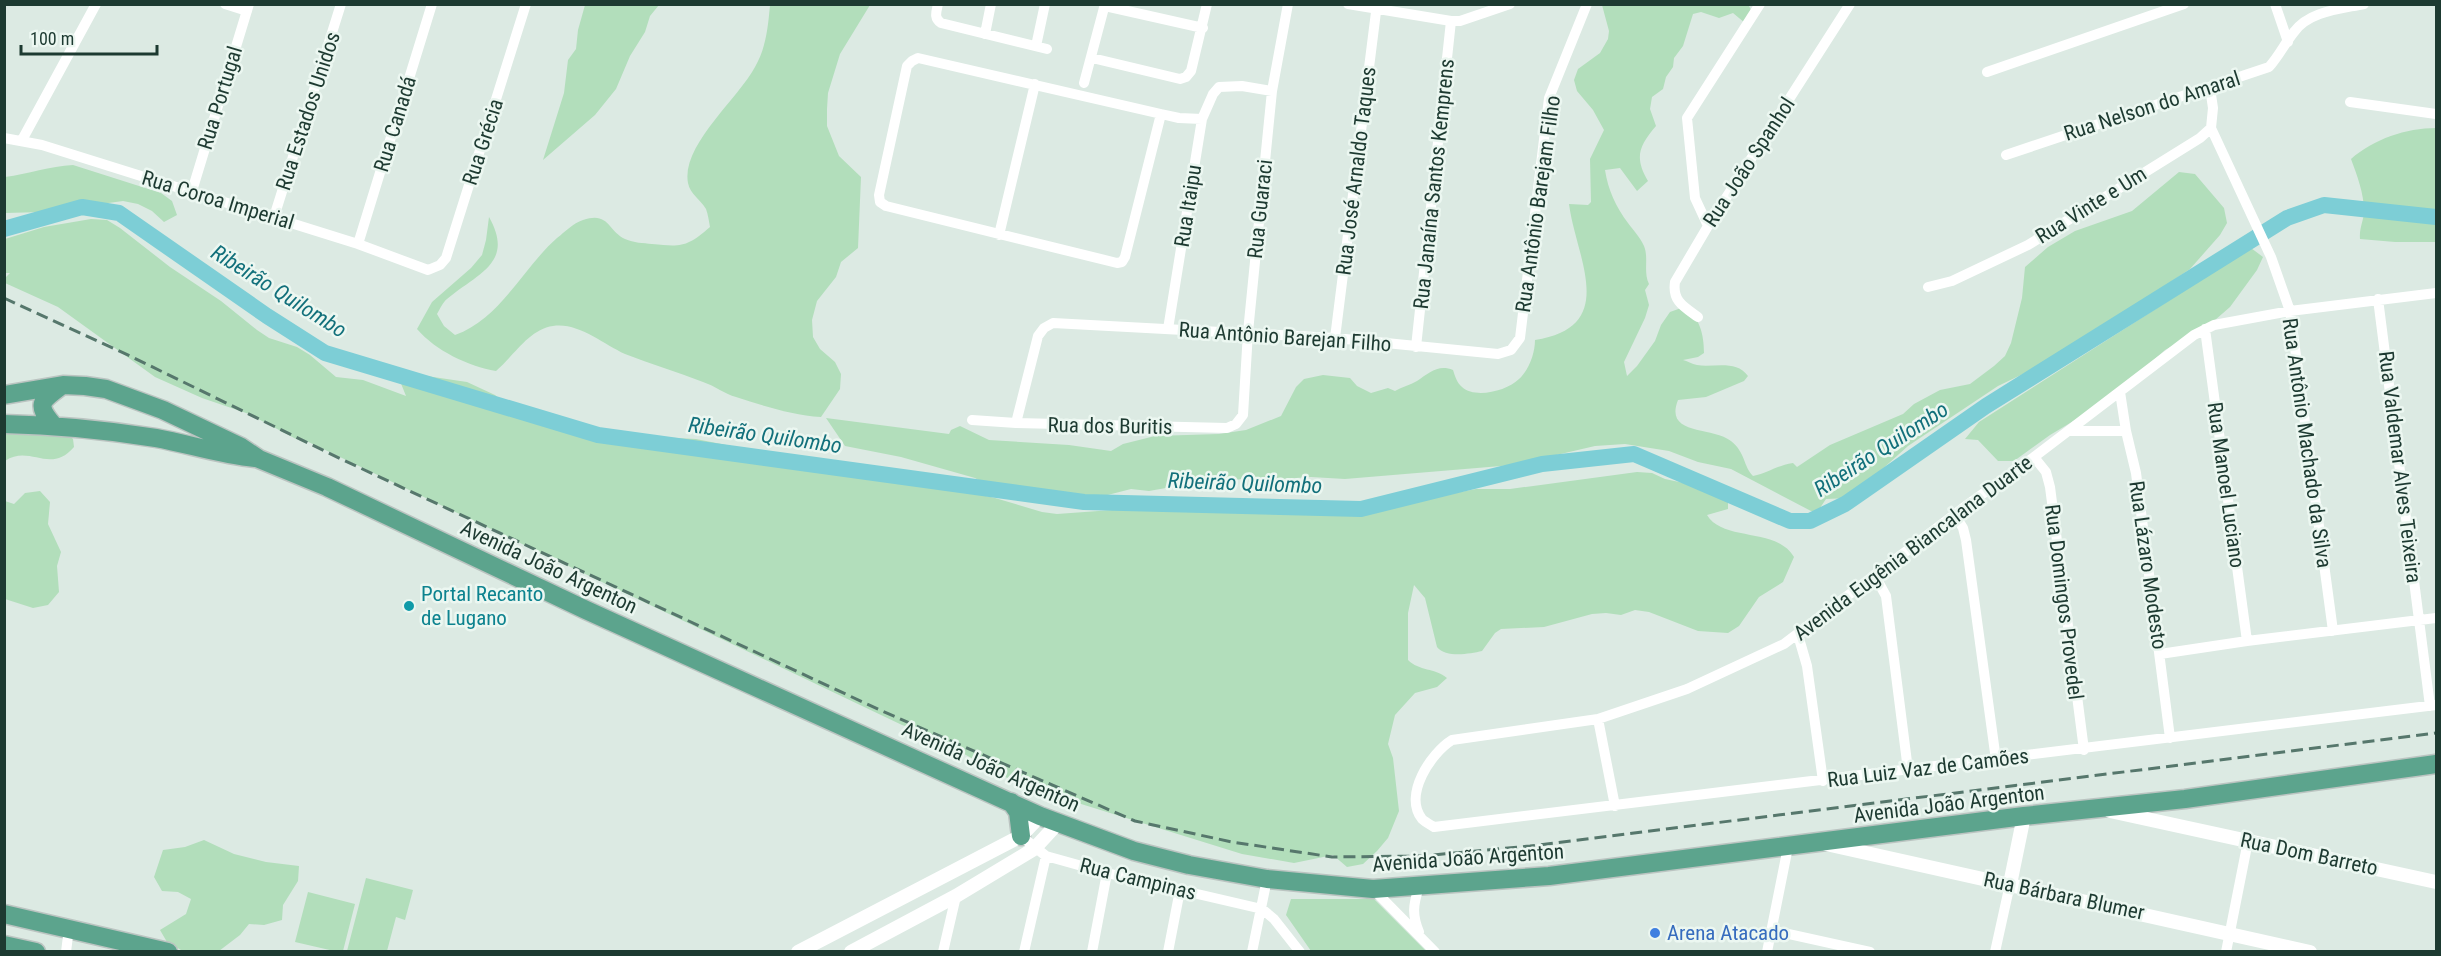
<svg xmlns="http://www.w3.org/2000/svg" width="2441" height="956" viewBox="0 0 2441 956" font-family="'Roboto Condensed',sans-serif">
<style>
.green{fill:#b2debb}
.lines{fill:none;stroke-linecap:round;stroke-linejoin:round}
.river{stroke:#7dced6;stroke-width:16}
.primary-casing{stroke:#bbc4c1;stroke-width:21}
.minor{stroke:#fff;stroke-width:10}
.tertiary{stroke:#fff;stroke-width:14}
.primary{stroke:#5ca48d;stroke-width:18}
.rail{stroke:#56776c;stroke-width:3;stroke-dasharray:12 6;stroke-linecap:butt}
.culture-dot{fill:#0f9aa8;stroke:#ecf7f1;stroke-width:2}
.shop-dot{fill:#3f7fe0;stroke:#ecf7f1;stroke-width:2}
.labels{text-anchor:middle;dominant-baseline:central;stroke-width:5;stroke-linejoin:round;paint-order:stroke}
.street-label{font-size:21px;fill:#1d3a31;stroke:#ecf7f1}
.culture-label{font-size:21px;fill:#0d838f;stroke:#ecf7f1;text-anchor:start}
.shop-label{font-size:21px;fill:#366cbe;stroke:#ecf7f1;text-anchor:start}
.water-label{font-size:22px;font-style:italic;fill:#12707b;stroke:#ecf7f1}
</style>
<rect width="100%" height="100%" fill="#dceae3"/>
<path class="green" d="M1748,4L1751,10L1745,23L1733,13L1719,18L1701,12L1693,14L1683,46L1674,58L1673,67L1666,77L1663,89L1652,97L1650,109L1656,126C1639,146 1634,157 1648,181L1637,191L1620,168L1605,170C1608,190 1616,207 1628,223C1634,231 1640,237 1644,246C1649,258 1643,272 1649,284L1645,290L1649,305L1645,318L1624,362L1627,376L1637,366L1655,341L1661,325L1670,312L1684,307C1700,317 1704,335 1704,353L1698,357L1683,360C1687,361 1692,364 1697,365C1713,368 1736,359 1748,376L1744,381L1706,397L1678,400C1664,436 1711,426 1731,441C1746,453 1743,466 1753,476C1769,473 1775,466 1793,463L1797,467L1830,445L1903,414L1914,404L1940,390L1970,384L1994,366L2005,356L2011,343L2022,298L2025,267L2048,247L2075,231L2132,211L2179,172L2195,174L2224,208L2227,223L2220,235L2190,269L2101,329L2067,359L2053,365L2025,373L1998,386L1908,446L1850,498L1826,499L1818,511H1811L1731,469L1698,462L1669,451L1625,444L1595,446L1513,465L1345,479L1311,477L1266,480L1252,478L1177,486L1149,491L1131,489L1092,499H1054L987,485L975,478L901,457L845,446L826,418L949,434L951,430L960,426L989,440L1069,445L1111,451L1123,444L1155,436L1219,434L1246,430L1281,416L1296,387L1304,379L1323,375L1350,378L1357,386L1371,393L1388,388L1395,391C1402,387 1410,385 1417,381C1429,373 1438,364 1453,370C1455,376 1457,383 1462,387C1475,399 1507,391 1519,379C1529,370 1535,353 1535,340C1620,327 1576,258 1569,204L1588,205L1591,202L1590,159L1604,130L1593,110L1577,91L1574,80L1578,69L1600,53L1608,39L1609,31L1602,5Z
M585,5H659L650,16L645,32L630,56L616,89L595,115L543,160L564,93L568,60L576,49L578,30Z
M770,5H870L840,54L828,93L827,109V126L839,156L861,177L858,248L841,262L836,277L817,301L812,320L813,337L820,349L835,362L841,374L840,389L821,417C792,415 764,406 736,397C725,394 715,386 703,382C677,372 651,364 625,354C603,344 578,322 553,326C529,329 513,357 496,371C468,366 436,351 417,329L432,302L471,268L482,255L486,240L489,217C515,263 478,273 447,299C443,302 440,309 437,314L444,326L455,335C500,319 523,268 557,238C565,232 573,223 583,220C609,211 608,231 625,239C634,243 643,243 652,244C682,247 687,247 710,227C709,222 708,214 706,209C701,200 690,194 688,183C681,146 737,100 755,67C766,48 768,27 770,5Z
M2436,128V242H2395L2360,239C2359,228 2364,220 2364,211C2364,194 2357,175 2351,159C2374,139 2406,128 2436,128Z
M73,165L161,193L172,201L177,215L164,222L152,211L138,204L123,201L43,212L5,213V177C28,174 50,166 73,165Z
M91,219L107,220L120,228L170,267L221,301L257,330L269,338L297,347L310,355L336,377L363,380L406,396L400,381L405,375L413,374L467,382L495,395L513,410L544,421L620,435L696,439L767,453L851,464L873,471L995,498L1042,512L1057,514L1126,509L1140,505L1186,507L1281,503L1311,506L1384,507L1476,489H1510L1637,472L1652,473L1665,479L1731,493L1728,494V509L1707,515C1723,542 1777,527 1794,557L1783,582L1759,597L1739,626L1728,633L1698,631L1649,612L1635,610L1621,615L1606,613L1592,614L1544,627L1501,629L1495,633L1482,651C1469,654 1446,658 1437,647L1425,598L1414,585L1408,613V660C1419,671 1435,668 1447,678L1437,687L1415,693L1395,715L1388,744L1393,758L1399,811L1388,838L1377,851L1363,864L1347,867L1333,855L1294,863L1242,854L1020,785L957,750L928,738L917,730L902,725L298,437L296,439L249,414L202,398L155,377L58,307L5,283V278L10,273H5V239L44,227Z
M2251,248L2263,257L2257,270L2230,307L2207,327L2165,350L2107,401L2050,435L2014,461H1998L1978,440L1965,439L1979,422Z
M5,429L68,434L73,439L74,447C50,475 30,444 5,461Z
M40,491L50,502L48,524L61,552L57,566L59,592L48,605L33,608L5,599V501L14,504L25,493Z
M204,840L234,854L266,862L299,866L298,881L283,905L282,920L264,925L249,924L240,935L219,951L181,950L167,942L160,930L186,914L191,899L178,892L162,891L154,877L163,850L185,847Z
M366,878L413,890L405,920L396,917L387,951H347Z
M308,892L355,904L343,951H334L295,942Z
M1291,899H1374L1426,951H1311L1286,915Z"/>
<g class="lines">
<path class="river" d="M4,229L82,207L119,213L267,316L325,353L598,435L1084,502L1361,509L1542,464L1634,454L1790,521H1810L1845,504L1986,406L2287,218L2324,205L2436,217"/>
<defs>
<path id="primary" d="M4,395L63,385L85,386L106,389L163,410L241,447L259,459L327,487L586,610L1040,816L1134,851L1189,865L1267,879L1373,889L1549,876L2024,816L2185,799L2436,764
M4,424C55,425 106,430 156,438C189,444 221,455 255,458
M54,426C35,404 41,401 61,386
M1011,802L1018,812L1021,836
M4,914L168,952
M4,945L36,952"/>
</defs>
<use href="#primary" class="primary-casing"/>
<path class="minor" d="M225,4L247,11
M938,4C936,13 934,18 941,23L1047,49
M1348,4L1451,21H1460L1510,4
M2275,4L2288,42
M1105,6L1203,28
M985,34L991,4
M1036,46L1045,4
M1092,58L1180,79L1186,77L1191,71L1207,4
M1987,72L2184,4
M1084,83L1105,4
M2350,102L2436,114
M1161,114L1125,257L1122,262L1117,263L886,206L880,202L879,195L907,66L912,61L918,58L1161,114L1179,118L1202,119
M2211,128L2271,257L2290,311L2333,631
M4,138L42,145L358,244L428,270L440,265L446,258L526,4
M22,140L96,4
M2006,155L2269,67C2279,56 2285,43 2294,32C2309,11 2341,9 2364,4
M192,191L249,4
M274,217L341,4
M1708,226L1695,198L1687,118L1760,4
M999,235L1035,84
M358,244L432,4
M1928,287L1952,281L2028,245L2200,138L2211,128L2213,108L2210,88
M2436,293L2290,311L2214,325L2194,335L2034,457L1967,505L1784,644L1687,689L1598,719L1452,740C1431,753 1403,795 1422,819C1425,822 1431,825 1434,827L2436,705
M2378,299L2430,706
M1698,317C1684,307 1672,301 1675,282L1708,226L1850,4
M1168,329L1202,119L1213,94L1219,87L1242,86L1272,91
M2205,329L2247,641
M1335,338L1377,4
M1416,347L1451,21
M2120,392L2126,431L2136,473L2170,738
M972,420L1016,423L1227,428L1236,424L1243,415L1248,332L1272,91L1288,4
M1016,423L1038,336L1044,328L1053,323L1335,338L1498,354L1511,350L1520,338L1549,98L1587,4
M2069,431H2126
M2034,457L2046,472L2050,487L2084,750
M1955,515L1963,528L1966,540L1996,760
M1875,576L1886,596L1908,770
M1798,635L1807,666L1823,781
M2160,654L2247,641L2436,618
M1598,719L1615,806
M1021,836L1046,856L1107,873L1262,909L1274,919L1300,952
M1419,887C1413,905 1412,915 1419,932
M1373,889L1435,952
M1771,930L1870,952
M66,952L69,928
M943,952L956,896
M1024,952L1046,856
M1092,952L1107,873
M1168,952L1180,890
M1252,952L1267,879
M1767,952L1788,847
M1995,952L2010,884
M2226,952L2248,841"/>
<path class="tertiary" d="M2110,811L2436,882
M1826,844L2310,952
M2010,884L2024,816
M798,952L1021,836L1040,816
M851,952L956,896L1034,849L1058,823"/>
<use href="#primary" class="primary"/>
<path class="rail" d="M4,298L130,356L341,459L882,711L1135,821L1232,842L1332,857L1422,856L1530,846L2436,733"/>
</g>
<circle class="culture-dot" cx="409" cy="606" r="6"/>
<circle class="shop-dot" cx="1655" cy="933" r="6"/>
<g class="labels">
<g class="street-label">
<text transform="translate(220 98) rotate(-73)">Rua Portugal</text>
<text transform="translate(2152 106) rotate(-18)">Rua Nelson do Amaral</text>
<text transform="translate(308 111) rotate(-72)">Rua Estados Unidos</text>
<text transform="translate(395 124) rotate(-73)">Rua Canadá</text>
<text transform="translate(483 142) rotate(-72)">Rua Grécia</text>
<text transform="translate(1749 162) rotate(-57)">Rua João Spanhol</text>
<text transform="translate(1356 171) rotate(-83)">Rua José Arnaldo Taques</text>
<text transform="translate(1434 184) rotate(-84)">Rua Janaína Santos Kemprens</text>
<text transform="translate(218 200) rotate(17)">Rua Coroa Imperial</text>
<text transform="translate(1538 204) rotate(-82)">Rua Antônio Barejam Filho</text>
<text transform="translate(2091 205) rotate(-32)">Rua Vinte e Um</text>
<text transform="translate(1188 206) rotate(-81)">Rua Itaipu</text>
<text transform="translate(1260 209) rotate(-84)">Rua Guaraci</text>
<text transform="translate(1285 337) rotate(4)">Rua Antônio Barejan Filho</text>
<text transform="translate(1110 426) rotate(1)">Rua dos Buritis</text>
<text transform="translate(2307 443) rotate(82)">Rua Antônio Machado da Silva</text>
<text transform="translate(2400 467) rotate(83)">Rua Valdemar Alves Teixeira</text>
<text transform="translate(2226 485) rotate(82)">Rua Manoel Luciano</text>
<text transform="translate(1913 548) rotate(-37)">Avenida Eugênia Biancalana Duarte</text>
<text transform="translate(2148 565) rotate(82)">Rua Lázaro Modesto</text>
<text transform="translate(549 567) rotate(25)">Avenida João Argenton</text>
<text transform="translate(2064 602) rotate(83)">Rua Domingos Provedel</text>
<text transform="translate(991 767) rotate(24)">Avenida João Argenton</text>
<text transform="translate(1928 768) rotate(-7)">Rua Luiz Vaz de Camões</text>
<text transform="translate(1949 804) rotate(-7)">Avenida João Argenton</text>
<text transform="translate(2309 854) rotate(12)">Rua Dom Barreto</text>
<text transform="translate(1468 858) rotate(-4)">Avenida João Argenton</text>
<text transform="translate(1138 879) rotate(14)">Rua Campinas</text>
<text transform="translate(2064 896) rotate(12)">Rua Bárbara Blumer</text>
</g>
<g class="culture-label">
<text x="421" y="594">Portal Recanto<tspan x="421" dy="24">de Lugano</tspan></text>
</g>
<g class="shop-label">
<text x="1667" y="933">Arena Atacado</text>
</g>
<g class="water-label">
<text transform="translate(279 291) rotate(32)">Ribeirão Quilombo</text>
<text transform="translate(765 435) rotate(8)">Ribeirão Quilombo</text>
<text transform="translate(1881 449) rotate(-33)">Ribeirão Quilombo</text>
<text transform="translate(1245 483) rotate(2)">Ribeirão Quilombo</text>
</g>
</g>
<rect width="2441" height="956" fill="none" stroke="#1d3a31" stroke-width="12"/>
<path d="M21 45v9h136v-9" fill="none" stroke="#1d3a31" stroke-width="3"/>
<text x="30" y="45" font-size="18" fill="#1d3a31" stroke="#ecf7f1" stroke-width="4.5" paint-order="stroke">100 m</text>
</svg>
